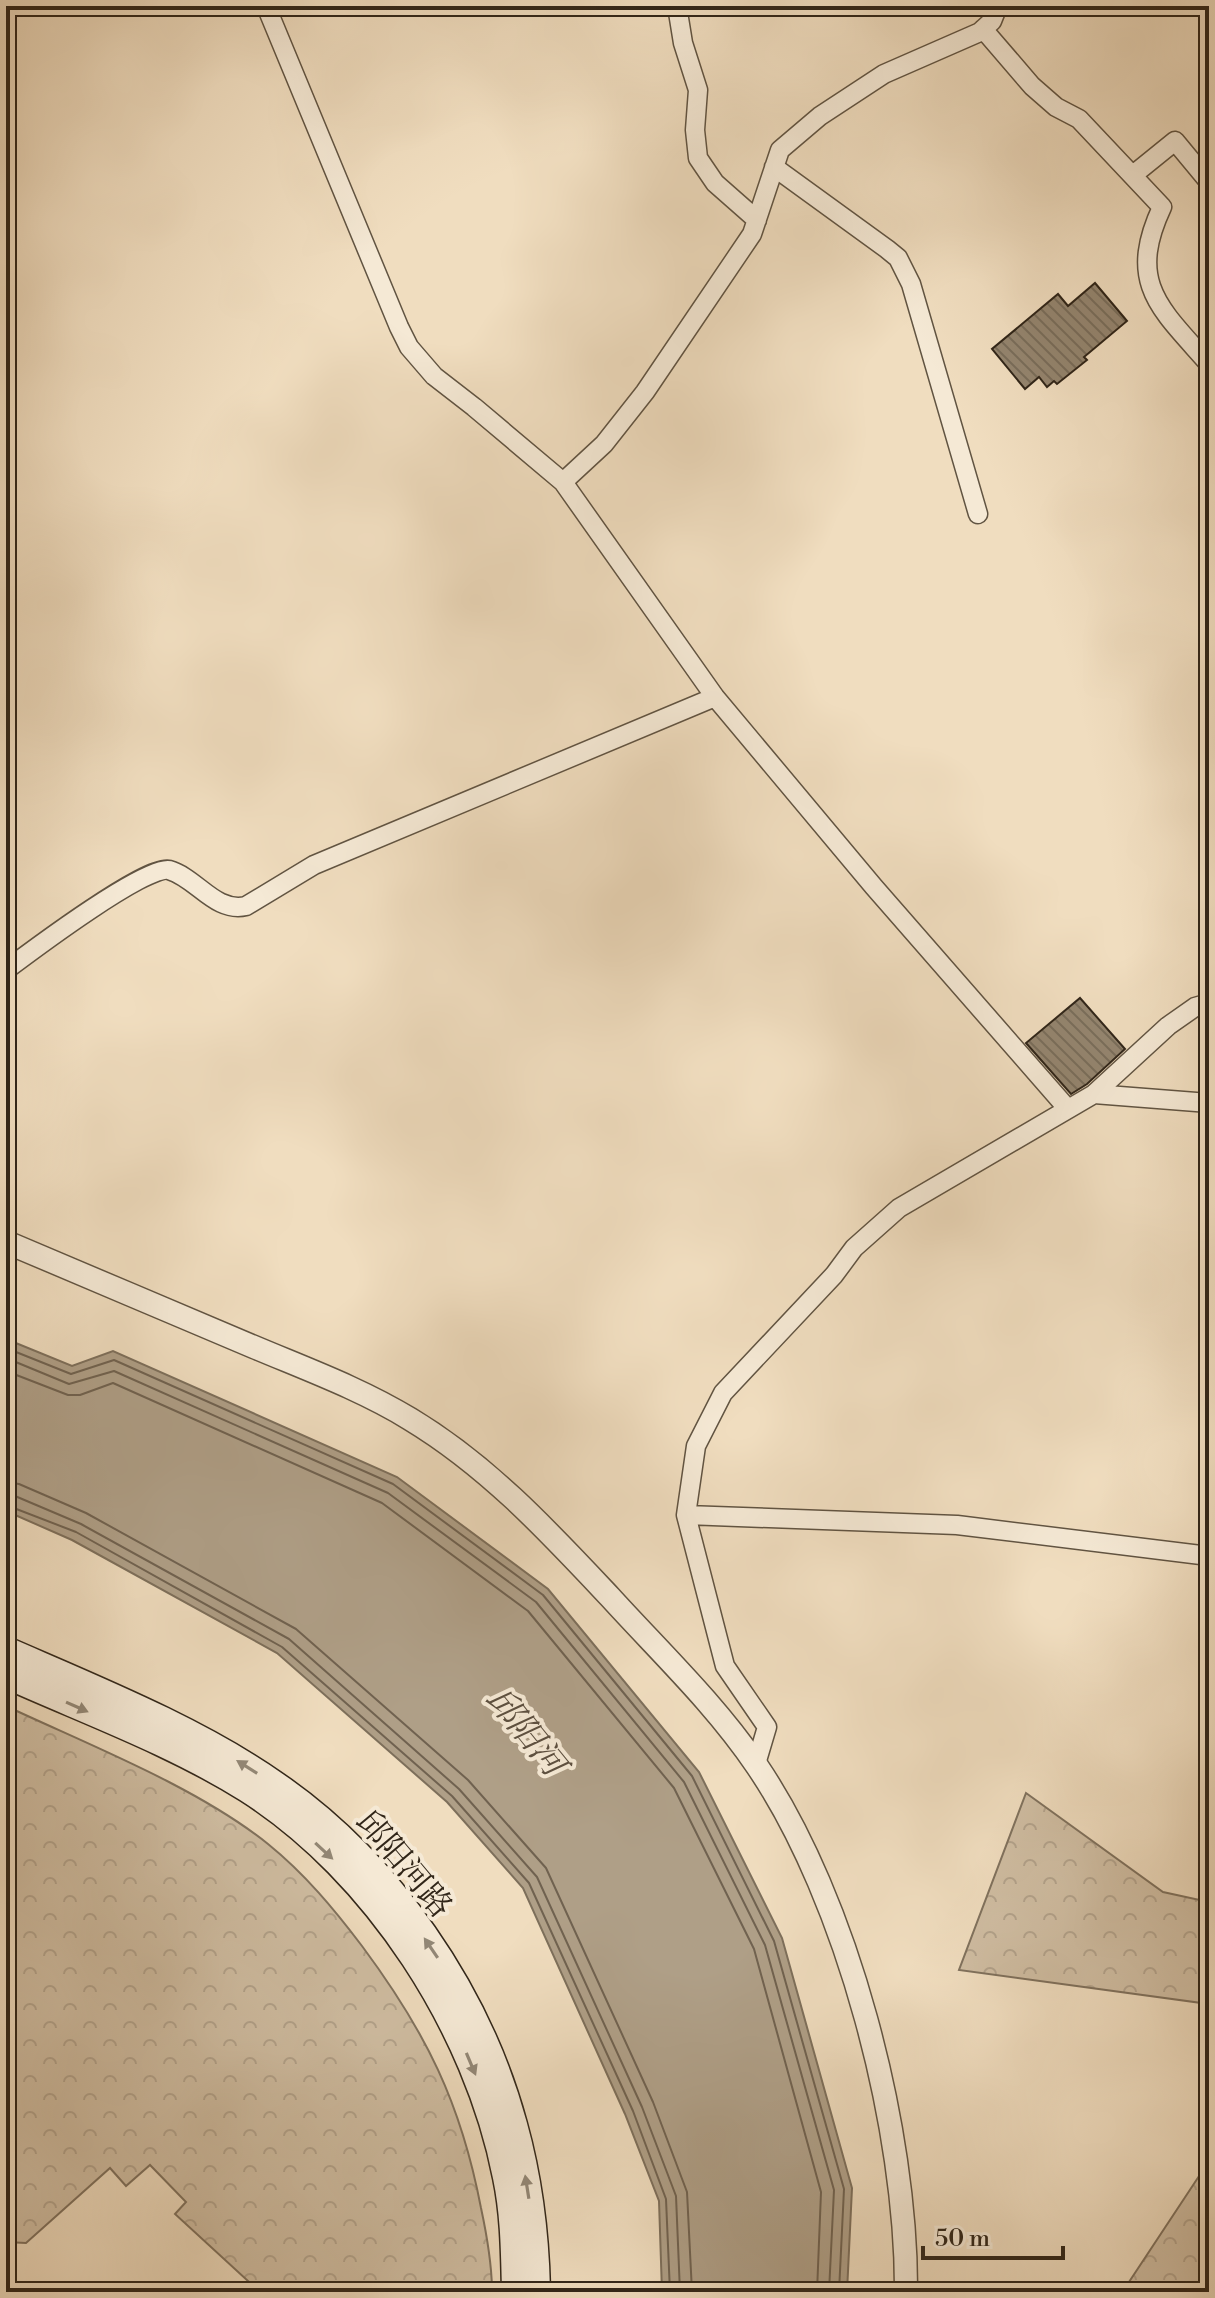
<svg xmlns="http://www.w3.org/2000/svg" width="1215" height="2298" viewBox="0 0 1215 2298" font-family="'Libre Bodoni','Noto Serif SC',serif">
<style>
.forest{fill:url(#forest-crowns);stroke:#80725e;stroke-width:2}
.water{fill:#af9f87;stroke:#7d6f5b;stroke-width:2}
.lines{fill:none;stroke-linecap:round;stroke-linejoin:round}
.shore{stroke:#706250;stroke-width:2}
.building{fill:url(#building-back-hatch);stroke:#312619;stroke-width:2}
.minor-casing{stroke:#615442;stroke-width:21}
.tertiary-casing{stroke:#615442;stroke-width:25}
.secondary-casing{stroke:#312619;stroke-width:29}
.minor{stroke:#f5e9d5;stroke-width:18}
.tertiary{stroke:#f5e9d5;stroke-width:22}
.secondary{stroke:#f5e9d5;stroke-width:26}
.oneway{fill:#938877}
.labels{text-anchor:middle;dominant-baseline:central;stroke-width:8;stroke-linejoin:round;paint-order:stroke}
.street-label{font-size:32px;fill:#312619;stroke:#f5e9d5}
.water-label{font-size:34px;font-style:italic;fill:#5d5040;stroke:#f5e9d5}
</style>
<defs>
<pattern id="forest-crowns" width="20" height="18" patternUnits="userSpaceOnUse" patternTransform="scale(2)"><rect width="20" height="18" fill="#d0bea3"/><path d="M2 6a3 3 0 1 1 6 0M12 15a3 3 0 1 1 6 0" fill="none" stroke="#b3a38c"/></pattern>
<pattern id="building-back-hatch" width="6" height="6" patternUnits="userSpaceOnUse" patternTransform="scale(2)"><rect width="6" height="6" fill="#94856f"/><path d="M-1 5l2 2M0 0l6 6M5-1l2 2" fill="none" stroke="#796d5a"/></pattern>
</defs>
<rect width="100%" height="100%" fill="#f0ddbf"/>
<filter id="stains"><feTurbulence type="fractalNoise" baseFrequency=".0025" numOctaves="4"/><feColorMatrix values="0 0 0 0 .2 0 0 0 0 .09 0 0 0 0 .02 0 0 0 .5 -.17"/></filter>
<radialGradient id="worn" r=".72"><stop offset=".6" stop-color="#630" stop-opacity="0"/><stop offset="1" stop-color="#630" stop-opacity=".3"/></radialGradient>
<path class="forest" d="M6,1706C89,1745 197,1787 268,1844C305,1874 334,1909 362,1946C426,2032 461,2103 481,2208C487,2236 492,2263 492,2292H287L279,2285L271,2292H260L175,2214L186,2202L150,2165L126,2186L110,2168L26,2243L6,2242Z
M1026,1793L1163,1892L1209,1902V2004L959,1970Z
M1209,2161V2292H1127L1125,2288Z"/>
<path class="water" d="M6,1339L72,1366L113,1351L397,1477L548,1589L699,1772L782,1938L852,2188L847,2292H662L659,2201L625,2114L523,1888L447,1802L277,1653L72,1540L6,1511Z"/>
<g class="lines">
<path class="shore" d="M6,1348L71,1374L114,1360L393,1484L543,1595L692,1776L774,1941L844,2189L839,2292
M6,1358L69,1384L114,1371L388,1493L536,1602L684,1782L765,1945L834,2190L829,2292
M6,1371L68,1395H80L113,1383L382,1503L528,1611L674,1788L754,1949L821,2192L817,2292
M6,1482L19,1484L86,1513L296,1629L468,1780L546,1868L653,2102L687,2192L692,2292
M6,1494L15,1496L81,1524L289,1639L459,1789L537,1877L642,2107L676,2196L680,2292
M6,1505L76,1532L282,1647L452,1796L529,1883L633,2111L666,2199L670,2292"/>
</g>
<path class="building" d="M1095,283L1127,321L1084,357L1087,360L1057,384L1054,381L1047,387L1039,377L1025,389L992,349L1058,294L1068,306Z
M1080,998L1125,1049L1087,1084L1071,1094L1026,1043Z"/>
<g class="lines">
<defs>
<path id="minor" d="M266,6L399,327L409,347L434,376L474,407L563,482L715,697L874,887L1067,1108
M677,6L683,43L698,90L695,130L698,158L715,183L757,220
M983,29L1032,86L1056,107L1079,119L1162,207C1126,284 1161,309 1209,364
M774,167L887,249L898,258L911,284L978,514
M1133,175L1175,141L1209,182
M563,482L604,444L645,392L752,234L780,150L820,116L884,74L980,32L992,21L998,6
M6,970C30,952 147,864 169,870C197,878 215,913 246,906L314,865L715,697
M1094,1094L1209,1103
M686,1515L957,1525L1209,1556
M756,1764L767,1727L725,1666L686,1515L696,1446L723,1393L834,1275L854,1248L899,1208L1094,1094L1168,1026L1195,1007L1209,1003"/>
<path id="tertiary" d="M6,1242C89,1277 171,1312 254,1347C306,1369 361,1389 410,1419C488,1466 548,1531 610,1597C660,1652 715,1704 757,1766C848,1900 907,2130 906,2292"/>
<path id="secondary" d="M6,1650C93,1688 198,1730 276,1785C389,1863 478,1992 514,2125C529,2179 536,2236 537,2292
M6,1675C86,1711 172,1742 247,1789C376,1871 477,2028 506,2177C514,2215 514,2253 515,2292"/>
</defs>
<use href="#minor" class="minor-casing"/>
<use href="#tertiary" class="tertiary-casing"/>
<use href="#secondary" class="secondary-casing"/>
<use href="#minor" class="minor"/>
<use href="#tertiary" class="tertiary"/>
<use href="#secondary" class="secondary"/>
</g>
<defs><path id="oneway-solid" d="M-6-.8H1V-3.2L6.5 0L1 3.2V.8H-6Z" transform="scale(2)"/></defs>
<g class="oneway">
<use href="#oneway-solid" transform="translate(77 1707) rotate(24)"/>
<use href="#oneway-solid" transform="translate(247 1767) rotate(-148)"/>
<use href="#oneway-solid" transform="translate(324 1851) rotate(43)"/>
<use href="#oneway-solid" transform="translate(431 1948) rotate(-124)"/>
<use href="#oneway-solid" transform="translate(471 2064) rotate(67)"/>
<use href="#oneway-solid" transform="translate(527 2187) rotate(-99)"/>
</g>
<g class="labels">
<g class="street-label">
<text transform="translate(404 1864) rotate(50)">邱阳河路</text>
</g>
<g class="water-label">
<text transform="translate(525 1732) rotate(51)">邱阳河</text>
</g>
</g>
<rect width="1215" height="2298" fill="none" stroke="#f0ddbf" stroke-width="32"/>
<rect x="8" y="8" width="1199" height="2282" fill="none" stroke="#312619" stroke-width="4"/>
<rect x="16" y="16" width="1183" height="2266" fill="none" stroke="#312619" stroke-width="2"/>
<path d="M923 2246v12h140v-12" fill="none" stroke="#312619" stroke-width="4"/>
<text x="935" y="2246" font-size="24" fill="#312619" stroke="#f5e9d5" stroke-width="6" paint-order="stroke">50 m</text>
<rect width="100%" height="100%" filter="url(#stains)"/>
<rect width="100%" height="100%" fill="url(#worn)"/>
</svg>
